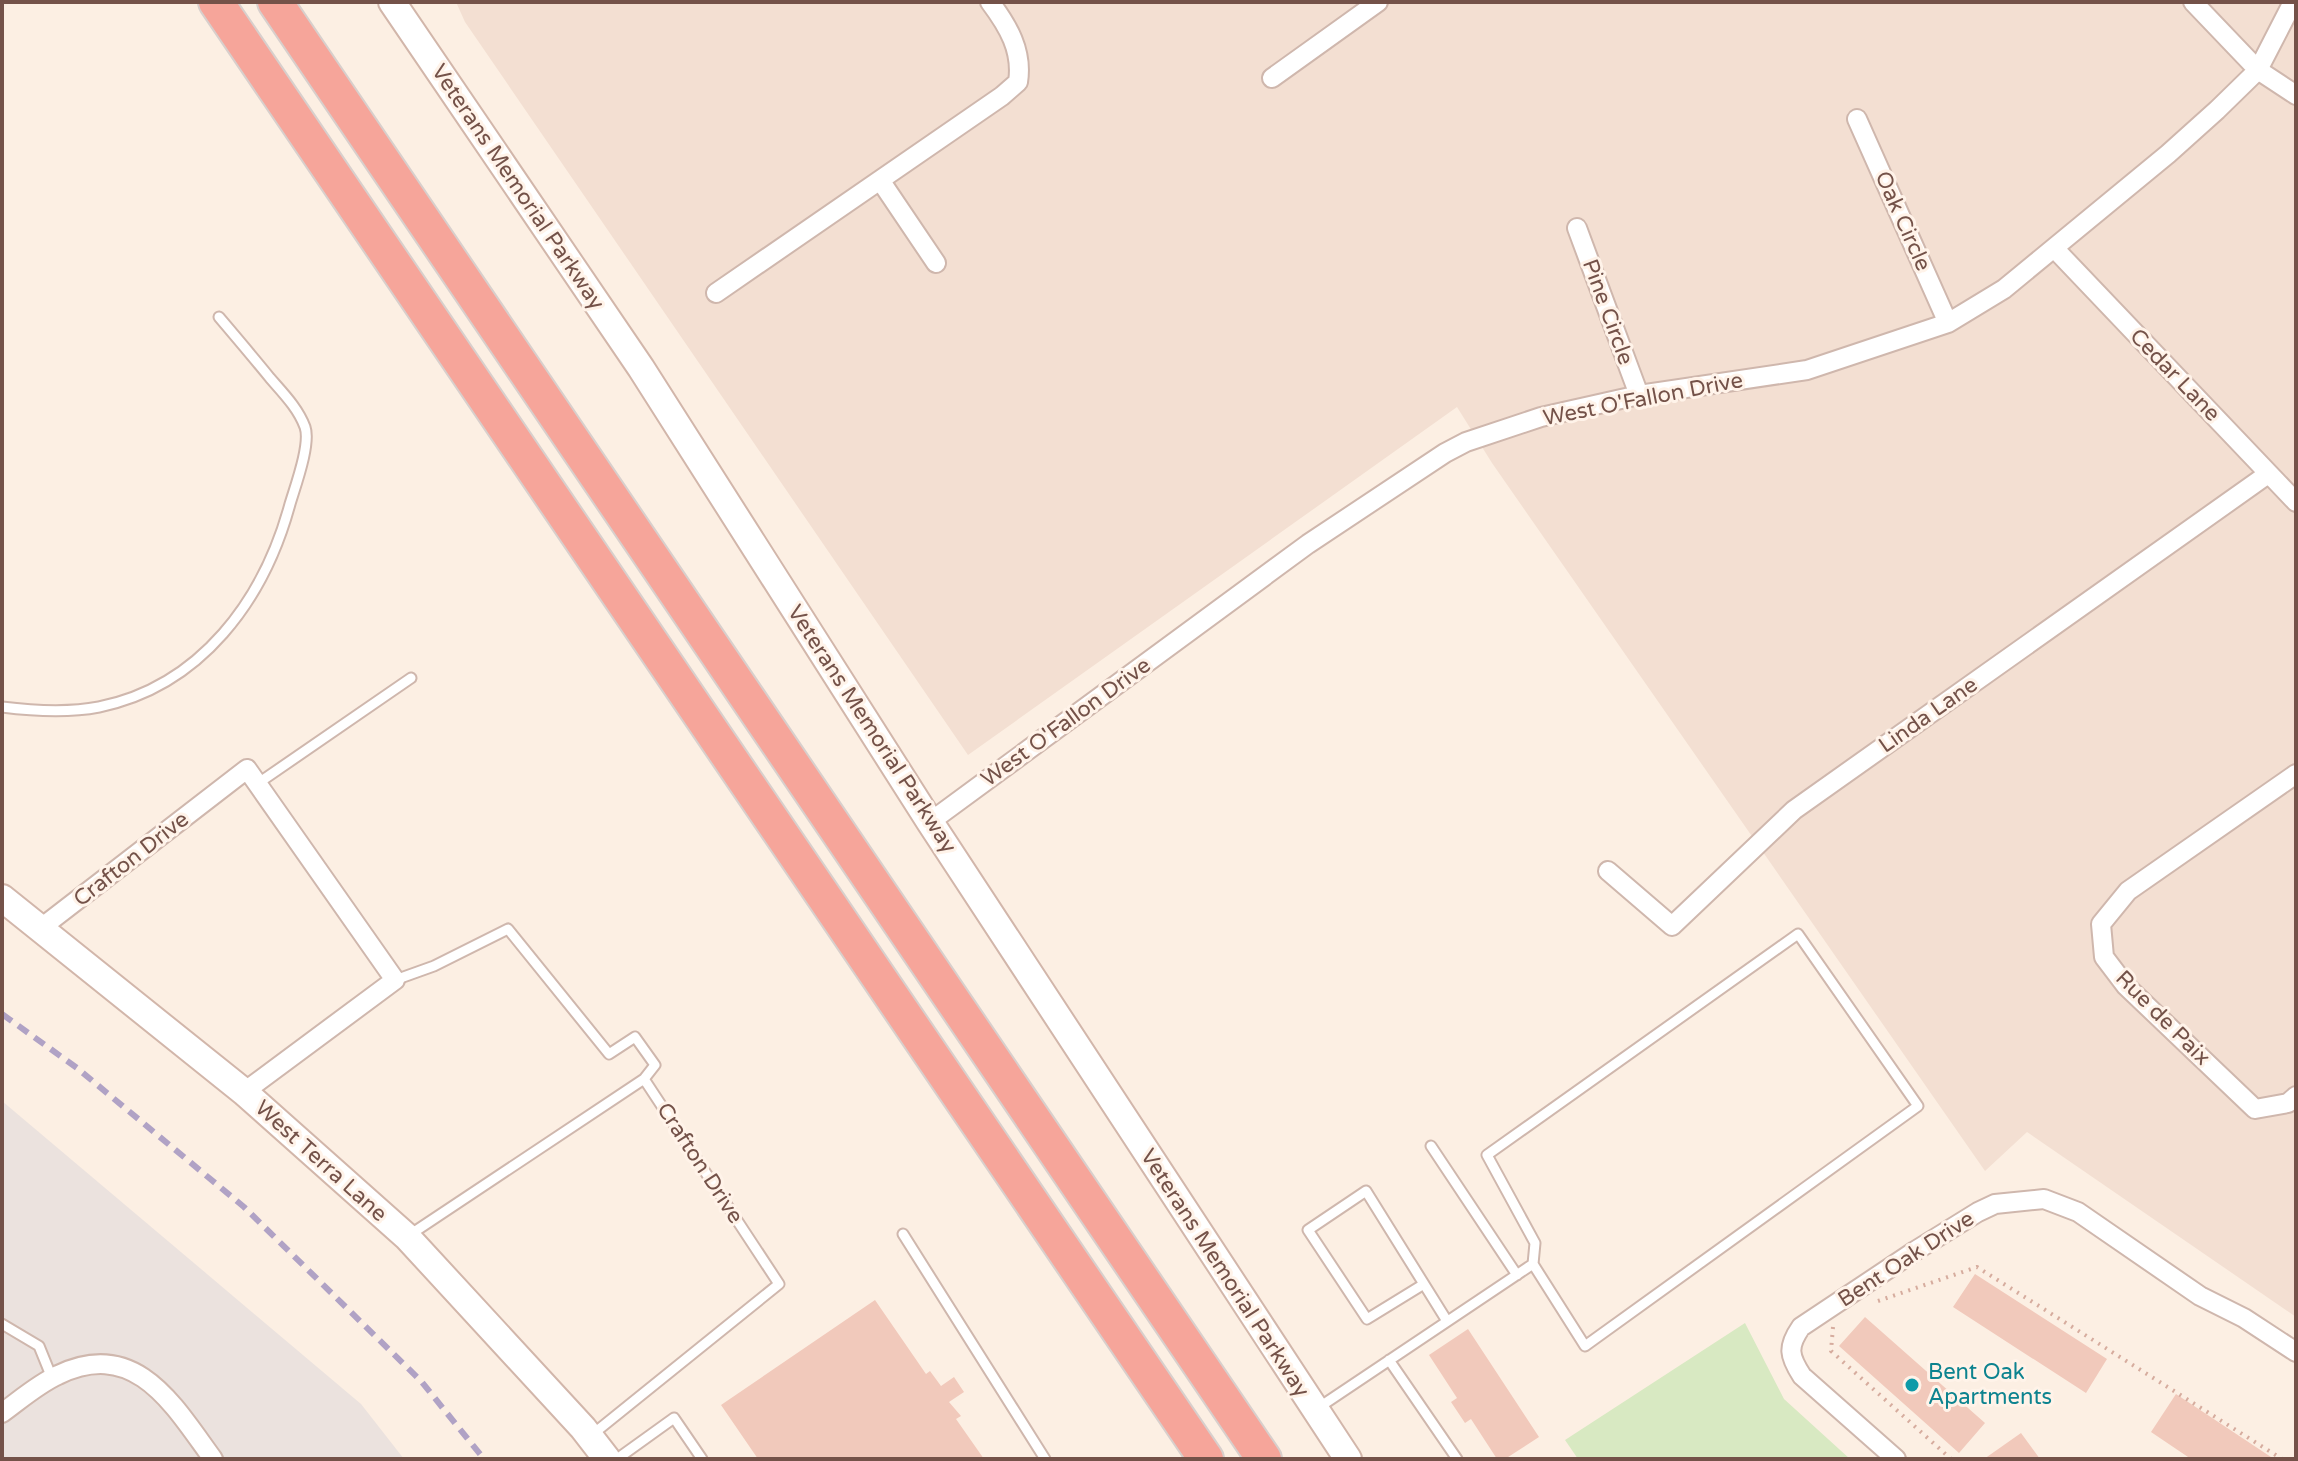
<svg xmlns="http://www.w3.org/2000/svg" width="2298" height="1461" viewBox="0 0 2298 1461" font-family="'Varela Round',sans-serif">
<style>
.residential{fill:#f3dfd2}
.industrial{fill:#ebe2de}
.park{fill:#d8e9c2}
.building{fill:#f1c9bb}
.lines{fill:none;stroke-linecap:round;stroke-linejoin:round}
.lane-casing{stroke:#cfb7ad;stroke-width:13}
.street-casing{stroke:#cfb7ad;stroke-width:22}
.secondary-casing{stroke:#d2b6aa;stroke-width:30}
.highway-casing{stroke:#d8cfcc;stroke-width:38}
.path{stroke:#d6ac9e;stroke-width:4;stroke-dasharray:2 6;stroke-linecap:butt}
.lane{stroke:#fff;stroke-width:9}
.street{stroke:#fff;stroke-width:18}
.secondary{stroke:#fff;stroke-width:26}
.highway{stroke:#f6a59a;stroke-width:34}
.rail{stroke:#b0a2c5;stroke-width:6;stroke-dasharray:12 8;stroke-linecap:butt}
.culture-dot{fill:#0f9aa8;stroke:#fff3e9;stroke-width:3}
.labels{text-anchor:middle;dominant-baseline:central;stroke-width:6;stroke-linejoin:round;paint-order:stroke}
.street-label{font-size:22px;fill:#745249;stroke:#fff3e9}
.culture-label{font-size:22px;fill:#0d838f;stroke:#fff3e9;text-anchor:start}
</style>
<rect width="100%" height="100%" fill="#fcefe3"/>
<path class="residential" d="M456,2H2296V1317L2027,1132L1985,1171L1492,463L1457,407L968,755L465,22Z"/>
<path class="industrial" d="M2,1101L361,1404L404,1459H2Z"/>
<path class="park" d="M1745,1323L1784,1399L1850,1459H1578L1565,1440Z"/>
<path class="building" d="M1975,1274L2107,1359L2086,1393L1953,1307Z
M875,1300L926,1374L930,1371L941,1386L954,1377L964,1392L949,1402L961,1416L956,1419L984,1459H758L721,1405Z
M1865,1317L1985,1423L1959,1453L1839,1346Z
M1468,1329L1539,1437L1505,1459H1497L1471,1419L1465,1423L1451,1402L1457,1398L1429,1355Z
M2176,1394L2274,1459H2191L2151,1432Z
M2021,1433L2040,1459H1984Z"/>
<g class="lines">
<defs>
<path id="lane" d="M2,707C34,711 68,713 99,707C201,686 264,600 290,504C295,487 311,444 305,427C298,408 283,393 270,378C253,357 236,337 219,317
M257,784L411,678
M395,980L434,966L508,929L609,1054L635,1037L655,1065L644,1079
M1431,1146L1517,1275
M903,1234L1045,1459
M408,1236L644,1079L779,1284L593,1434
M1424,1284L1367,1319L1308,1230L1366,1191L1447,1321
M2,1324L39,1346L52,1378
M1389,1360L1457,1459
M1318,1408L1533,1264L1585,1346L1918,1106L1798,934L1487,1155L1535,1243L1533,1264
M617,1459L674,1418L702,1459"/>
<path id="street" d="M2193,2L2258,70L2296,95
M1272,78L1378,2
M1857,119L1948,323
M880,180L936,263
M1577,228L1639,395
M2054,248L2296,502
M716,293L1002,96L1018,82C1023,51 1008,26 990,2
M2296,774L2128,891L2101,924L2104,957L2126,986L2255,1109L2288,1103L2296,1096
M930,822L1308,544L1445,453L1466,442L1541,417L1639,395L1807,370L1948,323L2004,289L2168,154L2217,110L2258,70L2293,2
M1608,871L1672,926L1794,810L2268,474
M41,928L247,769L395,980L244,1092
M2,1413C20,1400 38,1384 58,1375C136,1337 174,1406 213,1459
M1896,1459L1802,1376C1789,1356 1787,1347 1801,1327L1915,1251L1978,1212L1995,1204L2044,1199L2078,1212L2200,1296L2244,1318L2296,1352"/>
<path id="secondary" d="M392,2L641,368L930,822L1348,1459
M2,898L244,1092L407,1237L583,1428L607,1459"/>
<path id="highway" d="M216,2L1206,1459
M275,2L1264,1459"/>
</defs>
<use href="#lane" class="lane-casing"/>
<use href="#street" class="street-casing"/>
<use href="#secondary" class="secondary-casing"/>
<use href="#highway" class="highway-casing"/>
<path class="path" d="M1878,1301L1977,1267L2282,1459
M1833,1327L1831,1351L1951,1459
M1974,1459H1978"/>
<use href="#lane" class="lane"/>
<use href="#street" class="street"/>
<use href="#secondary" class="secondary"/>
<use href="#highway" class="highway"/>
<path class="rail" d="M2,1014L77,1068L244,1207L421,1381L484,1459"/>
</g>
<circle class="culture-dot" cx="1912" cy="1385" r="8"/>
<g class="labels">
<g class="street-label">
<text transform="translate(518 187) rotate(56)">Veterans Memorial Parkway</text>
<text transform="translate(1903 221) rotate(66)">Oak Circle</text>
<text transform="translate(1608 312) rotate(70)">Pine Circle</text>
<text transform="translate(2175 375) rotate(46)">Cedar Lane</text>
<text transform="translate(1643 399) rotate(-11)">West O'Fallon Drive</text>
<text transform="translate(1928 715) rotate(-35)">Linda Lane</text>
<text transform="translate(1066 722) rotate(-36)">West O'Fallon Drive</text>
<text transform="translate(872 729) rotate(57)">Veterans Memorial Parkway</text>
<text transform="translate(131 859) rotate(-38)">Crafton Drive</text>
<text transform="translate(2163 1018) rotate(45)">Rue de Paix</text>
<text transform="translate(321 1161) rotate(42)">West Terra Lane</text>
<text transform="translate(700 1163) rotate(57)">Crafton Drive</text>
<text transform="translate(1906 1259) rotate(-33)">Bent Oak Drive</text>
<text transform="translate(1225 1273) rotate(57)">Veterans Memorial Parkway</text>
</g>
<g class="culture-label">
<text x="1928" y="1372">Bent Oak<tspan x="1928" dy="25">Apartments</tspan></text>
</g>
</g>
<rect width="2298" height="1461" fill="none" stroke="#745249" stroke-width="8"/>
</svg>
